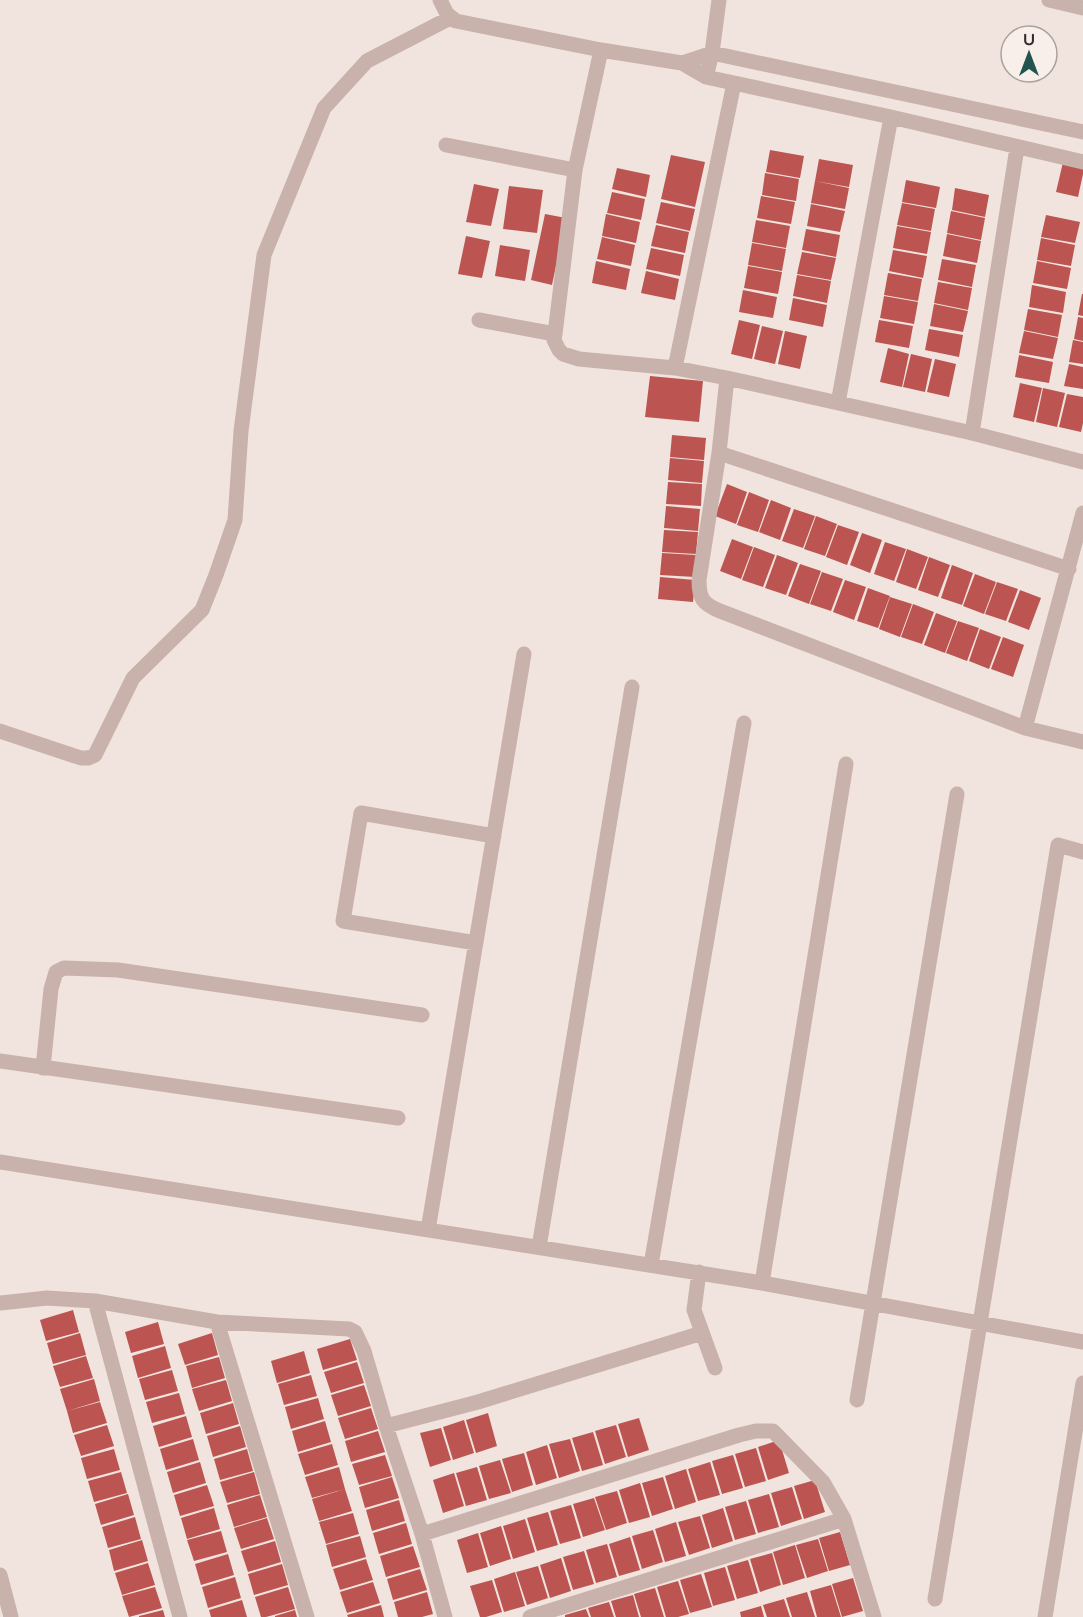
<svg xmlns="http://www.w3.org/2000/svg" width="1083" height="1617" viewBox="0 0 1083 1617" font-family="'Varela Round',sans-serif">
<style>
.building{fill:#bc5551}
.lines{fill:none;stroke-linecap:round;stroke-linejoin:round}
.minor{stroke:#c8b2ab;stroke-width:15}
</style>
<rect width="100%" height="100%" fill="#f1e4de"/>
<path class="building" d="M770,150L804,156L800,178L766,172Z
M671,155L705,162L695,207L661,199Z
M1064,158L1083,163V174L1078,197L1056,192Z
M819,159L853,165L849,187L815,181Z
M617,168L650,175L646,197L612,189Z
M765,173L799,179L796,201L762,195Z
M906,180L940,187L936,208L902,202Z
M815,181L849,188L845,209L811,203Z
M474,184L499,189L491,226L466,222Z
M509,186L543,190L537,233L503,229Z
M955,188L989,195L985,217L952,210Z
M612,192L645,199L641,220L607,213Z
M761,196L795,202L791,224L757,218Z
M661,202L695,209L690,231L656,223Z
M902,203L935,209L931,231L897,225Z
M811,204L845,211L840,232L807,226Z
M951,211L985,218L981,240L947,233Z
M545,214L566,218L552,285L531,280Z
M606,214L640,222L636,243L602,236Z
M1046,215L1080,222L1075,243L1041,237Z
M756,220L790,226L786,248L752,242Z
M656,225L689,232L685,253L651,246Z
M897,226L931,232L927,254L893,248Z
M806,229L840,235L836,257L802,250Z
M947,234L981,241L977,263L943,256Z
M466,236L490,241L482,278L458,274Z
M602,237L635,245L631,266L597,259Z
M1041,238L1075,245L1071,266L1037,260Z
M752,243L786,249L782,271L748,265Z
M500,245L530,250L525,281L495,276Z
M651,248L684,255L680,276L646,269Z
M893,250L927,256L923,278L889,271Z
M802,252L836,258L831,280L797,274Z
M942,259L976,265L972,287L938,280Z
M596,261L630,269L626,290L592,283Z
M1037,261L1071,268L1067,289L1033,283Z
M748,266L782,272L778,294L744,288Z
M646,271L679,279L675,300L641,293Z
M888,273L922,279L918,301L884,295Z
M797,275L831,281L827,303L793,296Z
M938,282L972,288L968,310L934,303Z
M1032,285L1066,292L1063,313L1029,307Z
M743,290L777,297L773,318L739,312Z
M1082,294H1083V316L1078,315Z
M884,296L918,302L914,324L880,318Z
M793,298L827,305L823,327L789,320Z
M934,304L968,311L963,332L930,326Z
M1028,309L1062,315L1058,337L1024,330Z
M1078,317L1083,318V341L1074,339Z
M739,320L760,325L752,359L731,354Z
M879,320L913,326L909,348L875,342Z
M762,326L783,331L775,364L754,359Z
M929,329L963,335L959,357L925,350Z
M785,331L807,336L800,369L778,364Z
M1024,331L1058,338L1053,359L1019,353Z
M1073,340L1083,342V364L1069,362Z
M888,348L909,354L902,387L880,382Z
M911,354L932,359L925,392L903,387Z
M1019,355L1053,362L1049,383L1015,377Z
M935,359L956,364L949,397L927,392Z
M1069,364L1083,367V389L1064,386Z
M650,376L703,381L699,422L645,417Z
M1020,383L1042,388L1034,422L1013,417Z
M1043,388L1065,393L1057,427L1036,422Z
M1067,394L1083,397V423L1081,432L1059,427Z
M672,435L706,438L704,460L670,457Z
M670,458L704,461L702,483L668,480Z
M668,482L702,484L701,506L666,504Z
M727,484L747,492L736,524L715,516Z
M749,492L769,500L758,532L737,525Z
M771,500L791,508L780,540L759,532Z
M666,506L700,509L698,531L664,528Z
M794,509L815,516L803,548L782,541Z
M816,516L837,524L825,556L804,549Z
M838,525L859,532L847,565L826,557Z
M664,530L698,532L696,554L662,552Z
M862,533L882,540L870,573L850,565Z
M732,539L753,547L741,579L720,571Z
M885,542L906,549L894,581L874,574Z
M754,547L775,555L763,587L742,580Z
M907,549L928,557L916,589L896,582Z
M662,553L696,555L695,577L660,575Z
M777,555L798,563L786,595L765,588Z
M929,557L950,565L938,597L918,590Z
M800,564L821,571L809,604L788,596Z
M952,565L973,573L962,605L941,598Z
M822,572L843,579L831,611L810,604Z
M975,574L996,582L984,614L963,606Z
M660,577L695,580L693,602L658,599Z
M845,580L866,587L854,620L833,612Z
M997,582L1018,589L1006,621L985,614Z
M868,588L890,596L878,628L857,621Z
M1020,590L1041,598L1029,630L1008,622Z
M890,597L912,604L900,637L879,629Z
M913,604L934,612L922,644L901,637Z
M936,613L957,621L945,653L924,645Z
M958,621L979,628L967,661L946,653Z
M980,629L1001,637L989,669L969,661Z
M1003,637L1024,645L1013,677L991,669Z
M73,1310L79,1332L46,1341L40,1320Z
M158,1322L164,1344L131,1353L125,1332Z
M80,1333L86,1355L53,1364L47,1343Z
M212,1333L218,1355L185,1365L178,1344Z
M350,1339L357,1360L323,1370L317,1349Z
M165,1346L171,1368L138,1378L132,1356Z
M304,1351L310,1373L277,1383L271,1361Z
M86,1356L93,1378L60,1387L53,1366Z
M219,1357L225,1378L192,1388L186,1366Z
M357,1362L364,1383L331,1393L324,1372Z
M172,1370L178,1391L145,1400L139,1379Z
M311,1375L317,1396L284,1405L278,1384Z
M94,1379L100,1401L67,1411L60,1389Z
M226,1380L232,1401L199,1411L192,1389Z
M364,1385L371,1406L338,1416L331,1395Z
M179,1393L185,1414L152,1423L146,1402Z
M318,1398L324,1419L291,1429L285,1407Z
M100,1402L107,1423L73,1433L67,1411Z
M233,1403L239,1424L206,1434L200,1413Z
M371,1408L378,1429L345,1439L338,1418Z
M488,1413L497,1446L476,1453L466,1420Z
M186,1416L192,1437L159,1447L153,1426Z
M639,1418L649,1450L628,1457L618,1424Z
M464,1420L474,1453L453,1460L443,1427Z
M325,1421L331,1442L298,1452L292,1431Z
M107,1425L114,1446L81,1456L74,1435Z
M616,1425L626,1457L605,1464L595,1431Z
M240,1426L246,1447L213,1457L207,1436Z
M441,1428L451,1460L430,1467L420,1433Z
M378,1431L385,1452L351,1462L345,1441Z
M593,1432L603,1465L582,1471L572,1438Z
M193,1439L199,1460L166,1470L160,1449Z
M570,1439L580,1471L559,1478L549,1444Z
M779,1440L789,1473L768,1480L758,1447Z
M332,1444L338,1465L305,1475L298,1454Z
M547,1445L557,1478L536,1485L526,1452Z
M756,1448L766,1481L745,1487L735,1454Z
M114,1449L120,1470L87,1479L81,1458Z
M247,1449L253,1471L220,1480L214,1459Z
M524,1453L533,1485L512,1492L502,1459Z
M385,1455L392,1476L359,1485L352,1464Z
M733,1455L743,1488L722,1494L712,1461Z
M500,1460L511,1493L489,1499L479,1466Z
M200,1462L206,1483L173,1493L167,1472Z
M710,1462L720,1495L698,1501L688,1469Z
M339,1467L345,1489L312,1498L305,1477Z
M477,1467L487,1500L466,1506L456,1473Z
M686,1469L696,1502L675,1509L665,1476Z
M121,1472L127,1493L94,1502L88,1481Z
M254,1472L260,1494L227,1503L220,1482Z
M454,1473L464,1506L443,1513L433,1480Z
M392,1477L399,1498L365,1508L359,1487Z
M663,1477L673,1509L652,1516L642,1483Z
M815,1480L825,1512L804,1519L794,1486Z
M640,1483L650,1517L629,1523L619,1490Z
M207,1485L214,1506L180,1516L174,1495Z
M792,1487L802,1519L781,1526L771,1493Z
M345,1489L352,1511L319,1521L312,1499Z
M617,1491L627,1523L606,1530L595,1497Z
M128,1494L134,1515L101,1525L95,1504Z
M769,1494L779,1527L758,1533L748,1500Z
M260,1495L267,1517L234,1527L227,1505Z
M594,1498L605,1530L583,1537L573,1504Z
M399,1500L405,1521L372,1531L366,1510Z
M746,1501L756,1534L735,1540L725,1507Z
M571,1505L581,1538L560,1544L550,1511Z
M214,1508L220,1529L187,1539L181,1518Z
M723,1508L733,1541L712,1548L702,1515Z
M548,1512L558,1545L537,1551L527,1518Z
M353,1513L359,1534L326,1544L319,1522Z
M700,1516L710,1548L689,1555L678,1522Z
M135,1517L141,1539L108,1548L102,1527Z
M267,1518L274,1539L241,1549L234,1528Z
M525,1519L535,1552L513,1559L503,1526Z
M676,1522L686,1556L665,1562L655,1529Z
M406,1523L412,1544L379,1554L373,1533Z
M501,1526L511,1559L490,1566L480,1533Z
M653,1530L663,1562L642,1569L632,1536Z
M221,1531L227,1552L194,1561L187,1540Z
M840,1532L850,1565L829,1571L819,1538Z
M478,1533L488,1567L467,1573L457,1540Z
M360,1536L366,1557L332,1567L326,1545Z
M630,1537L640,1570L619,1576L609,1544Z
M818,1539L828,1571L807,1578L796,1545Z
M142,1540L148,1561L114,1571L109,1550Z
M275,1541L281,1562L248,1572L241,1551Z
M607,1544L617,1577L596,1583L586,1550Z
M795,1545L805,1578L783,1585L773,1552Z
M413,1546L420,1567L386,1577L380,1556Z
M584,1551L594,1584L573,1590L563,1557Z
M772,1553L781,1585L760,1592L750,1559Z
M228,1554L234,1575L201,1585L195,1564Z
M561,1558L571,1591L550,1598L540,1565Z
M366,1559L373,1580L340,1590L333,1569Z
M748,1560L758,1593L737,1599L727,1566Z
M148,1563L155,1585L122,1595L115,1573Z
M282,1564L288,1585L254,1595L248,1574Z
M538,1566L548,1598L527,1605L516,1572Z
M725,1567L735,1600L713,1606L704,1573Z
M420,1569L427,1590L393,1600L387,1579Z
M515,1572L525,1606L504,1612L494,1579Z
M701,1574L712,1607L690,1613L680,1580Z
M235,1577L241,1598L208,1608L202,1587Z
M853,1578L863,1611L842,1617L832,1584Z
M492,1580L502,1612L486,1617H480L470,1586Z
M678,1581L689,1614L678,1617H666L657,1587Z
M373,1582L380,1603L347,1613L340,1592Z
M831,1585L841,1617H817L810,1591Z
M155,1587L162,1608L129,1617L122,1596Z
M288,1587L295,1609L266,1617H261L255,1597Z
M655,1588L664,1617H641L634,1594Z
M427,1592L433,1614L422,1617H398L394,1602Z
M807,1592L815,1617H792L786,1598Z
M633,1595L639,1617H616L611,1601Z
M784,1599L790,1617H767L763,1605Z
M242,1600L247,1617H211L209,1610Z
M609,1602L614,1617H591L588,1608Z
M381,1605L384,1617H348L347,1615Z
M761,1606L764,1617H741L740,1612Z
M586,1609L589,1617H565V1615Z
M163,1610L165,1617H139V1616Z
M295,1610L297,1617H275V1616Z"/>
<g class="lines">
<path class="minor" d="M440,0L447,14L456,21L601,50L682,63L706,77L891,117L1083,162
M1049,0L1083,8
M601,50L575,170L555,334L554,340L559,350L563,354L579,359L675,368L727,378L972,433L1083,462
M682,63L712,53L1083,132
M706,77L712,53L719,0
M446,145L575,170
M479,320L555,334
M675,368L734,83
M727,378L719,453L699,580C699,599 703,604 720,611L1025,728L1083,742
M838,403L891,117
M972,433L1017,148
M719,453L1069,569
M1025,728L1083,513
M0,731L81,758H88L95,755L133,678L202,610L216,575L235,520L241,431L264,255L324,108L367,61L450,18
M476,943L343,921L361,813L494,836
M0,1061L398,1118
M43,1068L51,989L56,972L64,968L118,970L422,1015
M0,1162L762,1283L1083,1342
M428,1230L524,654
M539,1247L632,687
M651,1265L744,723
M699,1272L694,1310L715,1368
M762,1283L846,764
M95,1301L180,1617
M0,1303L47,1298L95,1301L217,1322L349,1329L355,1332L364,1351L386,1426L422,1534L445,1617
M217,1322L307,1617
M857,1400L957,794
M386,1426L478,1402L702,1333
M422,1534L739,1435L756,1431H773L823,1482L844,1519L874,1617
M0,1575L11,1617
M935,1599L1058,845L1083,852
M530,1617L844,1519
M1045,1617L1083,1383"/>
</g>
<g transform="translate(1029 54)"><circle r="28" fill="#f8efea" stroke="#aaa19d" stroke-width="1.5"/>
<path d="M0-4.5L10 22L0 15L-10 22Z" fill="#22544e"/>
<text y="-9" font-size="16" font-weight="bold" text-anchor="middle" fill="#362b2a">U</text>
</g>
</svg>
